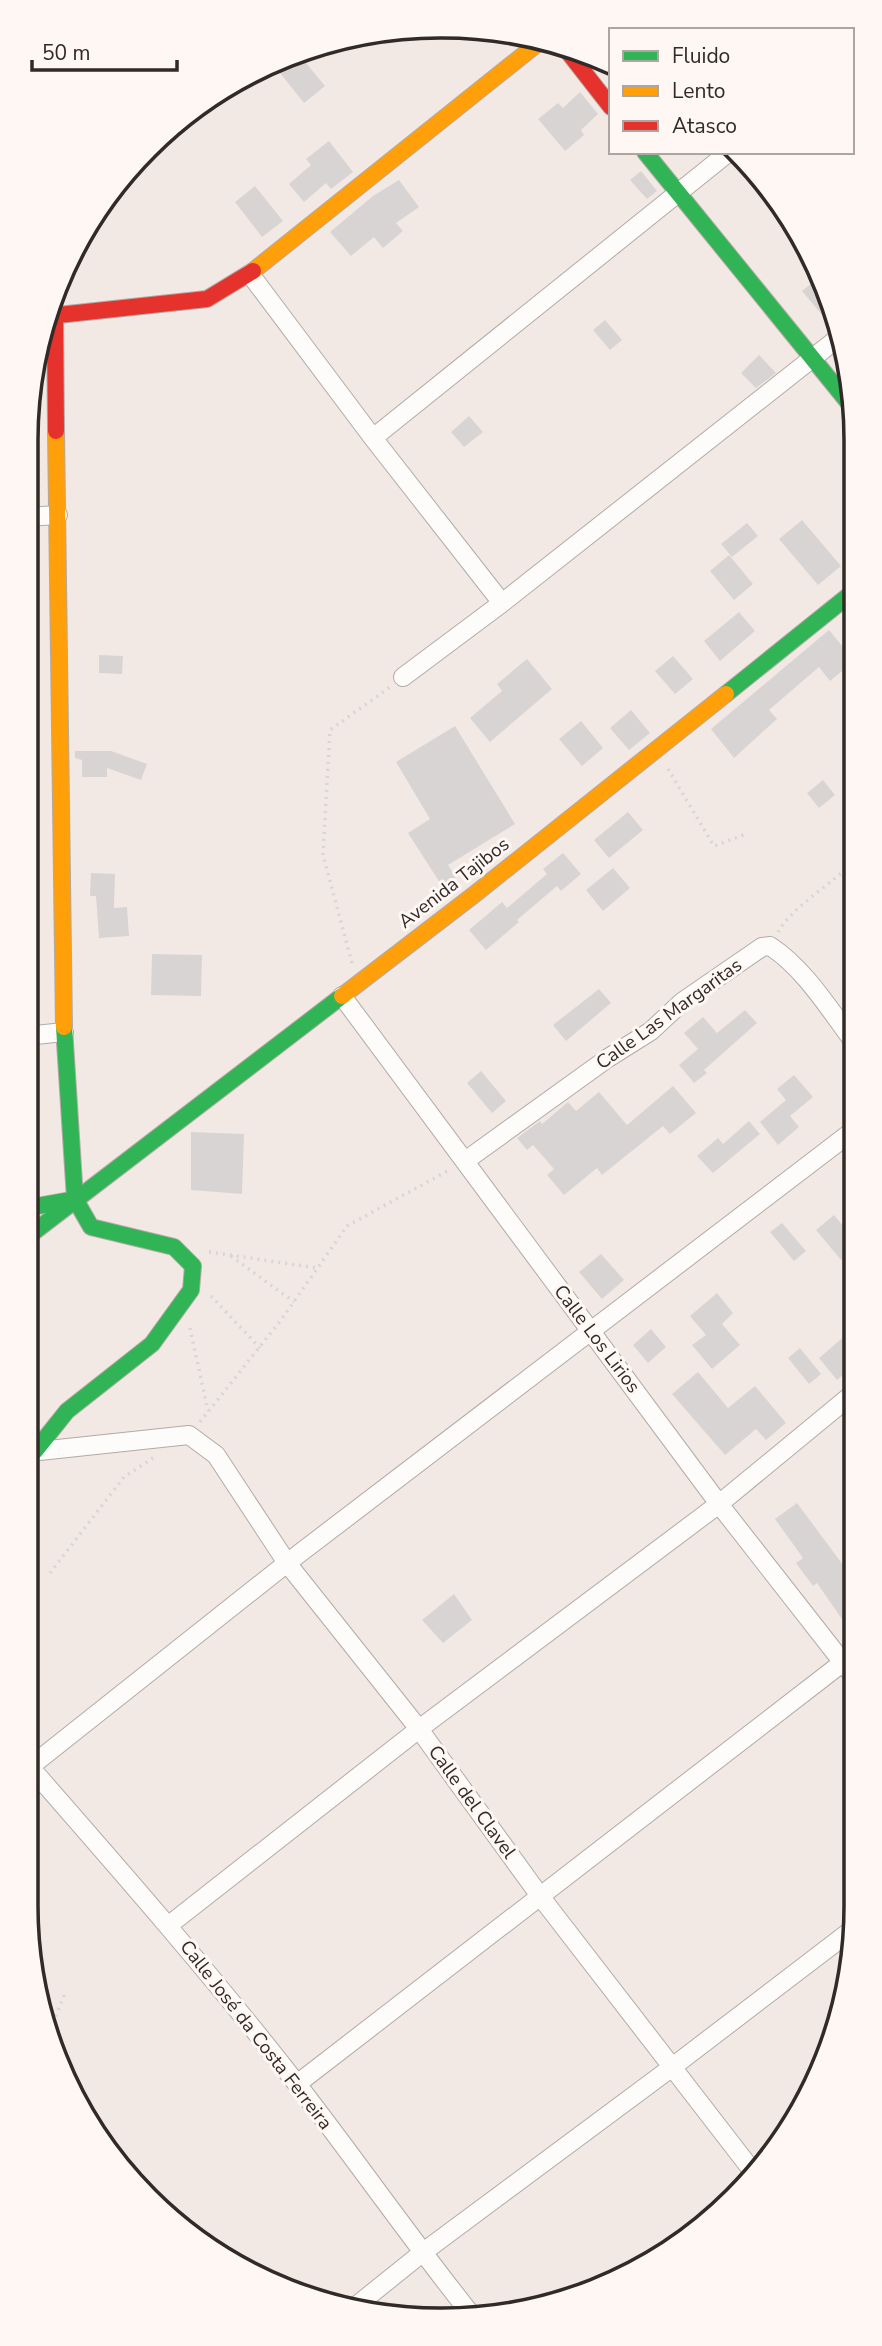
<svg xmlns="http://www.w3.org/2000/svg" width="882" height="2346" viewBox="0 0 882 2346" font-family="'Nunito Sans',sans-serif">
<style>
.building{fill:#d8d4d4}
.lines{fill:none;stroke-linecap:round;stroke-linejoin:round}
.street-casing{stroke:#b2aaa6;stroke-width:20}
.fast-casing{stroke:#b2aaa6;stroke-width:18}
.slow-casing{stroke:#b2aaa6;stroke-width:18}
.jam-casing{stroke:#b2aaa6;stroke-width:18}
.path{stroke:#d8d5d3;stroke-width:3.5;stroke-dasharray:2 5;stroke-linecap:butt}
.street{stroke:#fdfcfb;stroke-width:18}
.fast{stroke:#30b455;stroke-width:16}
.slow{stroke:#ff9f0a;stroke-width:16}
.jam{stroke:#e5322d;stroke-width:16}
.labels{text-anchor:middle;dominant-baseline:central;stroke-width:6;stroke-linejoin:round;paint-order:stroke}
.street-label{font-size:19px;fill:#312a27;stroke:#fef7f3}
.rim{fill:none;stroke:#312a27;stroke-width:3.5}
</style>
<rect width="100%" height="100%" fill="#f3e9e4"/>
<path class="building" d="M302,58L325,86L304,103L276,68Z
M580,92L598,114L581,130L584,135L565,151L538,119L558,103L563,108Z
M329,141L353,172L331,189L326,183L304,202L289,184L311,165L306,159Z
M641,171L657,191L647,199L630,180Z
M399,180L419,207L396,223L403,231L383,248L374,237L351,256L330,232L373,196Z
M255,186L283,221L262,237L235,202Z
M819,277L834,328H833L802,291Z
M605,320L622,340L610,350L593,330Z
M759,355L776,373L756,388L741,373Z
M469,416L483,432L464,447L451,432Z
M802,520L841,566L818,585L779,539Z
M747,523L758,536L732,557L721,544Z
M729,555L753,584L734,600L710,571Z
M739,612L755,631L720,661L704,641Z
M829,630L853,659V662L830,681L819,667L769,710L777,719L734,758L711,729Z
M99,655L123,656L122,674L99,673Z
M673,656L693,679L675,694L655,671Z
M527,659L552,689L490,742L470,718L502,691L497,684Z
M631,710L650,733L629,750L610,728Z
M581,721L603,748L582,766L559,739Z
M455,726L515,824L448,865L456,877L442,886L408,833L430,819L396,762Z
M75,751H111L147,764L141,780L107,768V777H82V760L75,758Z
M823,780L835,795L819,808L807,793Z
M628,812L643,830L609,858L594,840Z
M563,853L581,874L561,891L557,886L517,920L519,922L486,950L469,930L502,902L507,908L547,874L543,869Z
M613,868L630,888L603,911L586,890Z
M91,873L115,874L114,908L127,907L129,936L99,938L96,896H90Z
M152,954L202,955L201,996L151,995Z
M599,989L611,1003L566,1041L553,1025Z
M745,1010L757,1023L704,1070L707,1073L694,1083L679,1065L698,1049L684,1033L703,1017L717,1033Z
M481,1071L506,1101L492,1113L467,1083Z
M794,1075L813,1097L790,1116L799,1127L778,1145L760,1122L786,1100L777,1089Z
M673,1086L696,1113L670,1134L663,1126L602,1175L597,1168L564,1195L547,1175L554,1169L533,1145L527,1150L517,1138L540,1121L542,1124L568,1102L576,1111L599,1092L627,1125Z
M749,1121L760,1134L713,1173L697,1156L718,1138L723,1144Z
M191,1132L244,1134L242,1194L191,1190Z
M834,1215L854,1239V1249L841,1260L816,1230Z
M782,1223L806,1251L794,1261L770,1232Z
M601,1254L624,1280L602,1299L579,1272Z
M717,1293L733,1313L722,1324L740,1345L712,1369L692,1345L706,1335L690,1316Z
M854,1328V1366L837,1380L819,1358Z
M651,1329L666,1347L648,1363L633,1345Z
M800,1348L821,1374L809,1384L788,1358Z
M698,1372L728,1408L755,1386L786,1423L766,1440L756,1429L725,1455L672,1394Z
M797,1503L855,1581V1638L817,1583L813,1586L796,1563L803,1558L775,1519Z
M454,1594L472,1620L443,1643L422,1620Z"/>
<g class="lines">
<defs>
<path id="street" d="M250,274L373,438L502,603
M373,438L729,152
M26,517L58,515
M403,677L502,603L838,338
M342,996L719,1504L855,1678
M26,1036L64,1032
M465,1161L608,1058L651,1031L682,1002L762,947L770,946C805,969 829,1009 854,1042
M30,1452L189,1435L216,1455L287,1563L419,1729L540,1896L754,2173
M30,1767C121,1871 212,1975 297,2084C356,2160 410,2238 470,2313
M26,1770L287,1563L854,1130
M169,1925L419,1729L719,1504L855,1392
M297,2084L855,1653
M356,2306L422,2253L671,2068L853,1929"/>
<path id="fast" d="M645,152L852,407
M726,694L853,592
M26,1208L71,1200
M26,1238L342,996
M35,1451L67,1411L152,1344L191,1290L193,1266L174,1247L91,1227L75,1199L64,1027"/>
<path id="slow" d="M253,271L542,40
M56,431L64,1027
M342,996L475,894L726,694"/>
<path id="jam" d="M565,48L611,107
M55,315L56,431
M49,316L207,299L253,271"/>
</defs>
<use href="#street" class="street-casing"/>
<use href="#fast" class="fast-casing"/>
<use href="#slow" class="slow-casing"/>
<use href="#jam" class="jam-casing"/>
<path class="path" d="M668,769L714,846L746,834
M778,932C794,905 831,885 853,862
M352,963L323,855L330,730L390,687
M209,1252L318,1268
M231,1256L294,1302
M211,1296L260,1348
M190,1328L208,1411
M200,1422L281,1320L347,1226L451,1169
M50,1573L124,1477L153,1458
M48,2036L65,1993"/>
<use href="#street" class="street"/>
<use href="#fast" class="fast"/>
<use href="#slow" class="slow"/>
<use href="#jam" class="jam"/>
</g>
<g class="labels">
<g class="street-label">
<text transform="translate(454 883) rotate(-38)">Avenida Tajibos</text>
<text transform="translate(669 1014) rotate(-36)">Calle Las Margaritas</text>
<text transform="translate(597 1339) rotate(53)">Calle Los Lirios</text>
<text transform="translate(472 1802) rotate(54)">Calle del Clavel</text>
<text transform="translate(256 2035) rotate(52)">Calle José da Costa Ferreira</text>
</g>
</g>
<path d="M0 0H882V2346H0ZM440 38H442A402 402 0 0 1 844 440V1906A402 402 0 0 1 442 2308H440A402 402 0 0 1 38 1906V440A402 402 0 0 1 440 38Z" fill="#fef7f3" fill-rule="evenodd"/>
<path class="rim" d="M440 38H442A402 402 0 0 1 844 440V1906A402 402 0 0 1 442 2308H440A402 402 0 0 1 38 1906V440A402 402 0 0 1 440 38Z"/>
<rect x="609" y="28" width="245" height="126" fill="#fef7f3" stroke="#aca5a1" stroke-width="2"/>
<rect x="623" y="51" width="35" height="10" fill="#30b455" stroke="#aca5a1" stroke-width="2"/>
<text x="672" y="63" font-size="21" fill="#312a27">Fluido</text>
<rect x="623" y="86" width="35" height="10" fill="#ff9f0a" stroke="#aca5a1" stroke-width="2"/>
<text x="672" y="98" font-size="21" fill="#312a27">Lento</text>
<rect x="623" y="121" width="35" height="10" fill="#e5322d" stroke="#aca5a1" stroke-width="2"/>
<text x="672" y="133" font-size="21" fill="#312a27">Atasco</text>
<path d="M32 60v10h145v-10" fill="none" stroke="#312a27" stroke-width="3.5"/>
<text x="42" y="60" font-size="21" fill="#312a27" stroke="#fef7f3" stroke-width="5" paint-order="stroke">50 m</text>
</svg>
